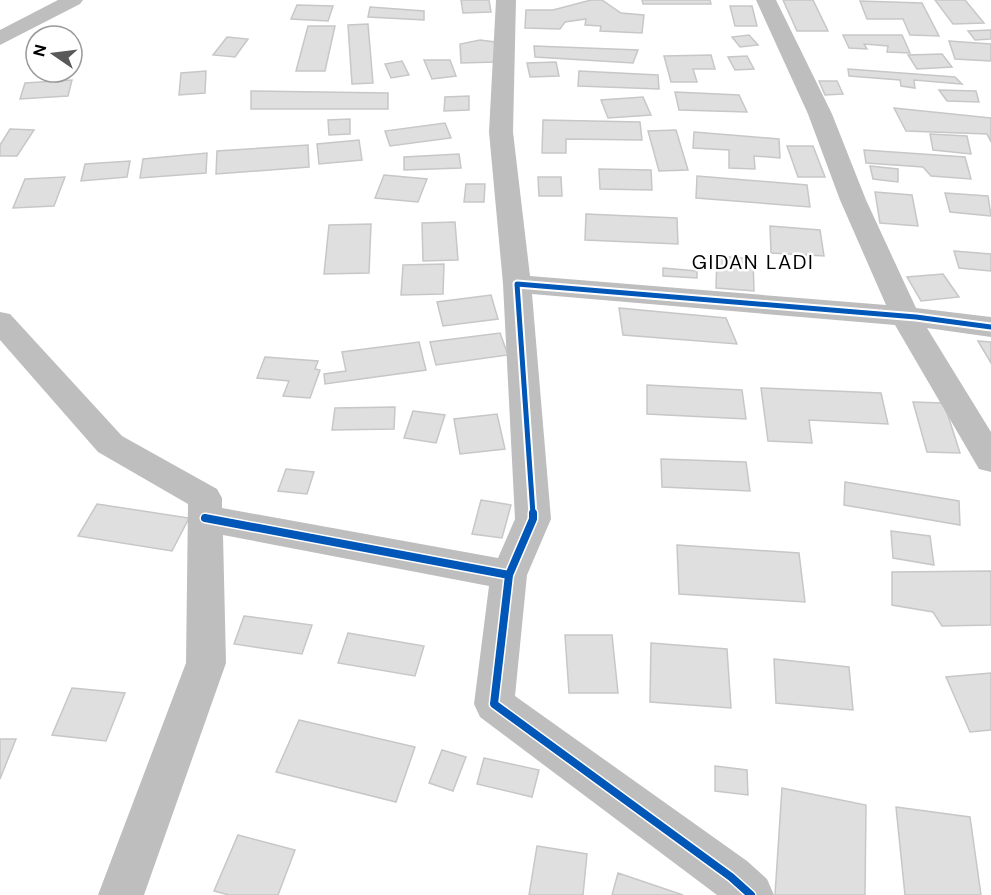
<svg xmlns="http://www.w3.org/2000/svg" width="991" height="895" viewBox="0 0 991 895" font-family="'DM Sans',sans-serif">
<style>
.building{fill:#dfdfdf;stroke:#c7c7c7;stroke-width:1.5}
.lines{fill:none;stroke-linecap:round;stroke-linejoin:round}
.minor{fill:#bebebe;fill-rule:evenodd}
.cycleway-far1-casing{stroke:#fff;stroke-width:9}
.cycleway-casing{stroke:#fff;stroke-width:11}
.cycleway-far1{stroke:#0057b8;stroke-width:5}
.cycleway{stroke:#0057b8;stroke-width:8}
.labels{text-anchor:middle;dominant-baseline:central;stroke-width:5;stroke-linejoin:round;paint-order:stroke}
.quarter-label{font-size:20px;letter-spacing:1.5px;fill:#000;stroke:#fff}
</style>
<rect width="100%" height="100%" fill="#fff"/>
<path class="building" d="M461,0H489L491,12L463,13Z
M591,0H602L621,13L644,15L642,33L600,31L601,26L585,25L586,19L565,22L560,29L525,28L526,10H553Z
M642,0H710L711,4H643Z
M783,0H813L828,31H797Z
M935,0H965L984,23L953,24Z
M860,1L922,3L939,36L910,35L903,19H867Z
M297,5L333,6L328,21L291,19Z
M730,6H752L757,26H735Z
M370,7L424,11V20L368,17Z
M368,24L373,83L352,84L348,25Z
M308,26H335L325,71H296Z
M991,30V39L975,40L968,31Z
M749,35L758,45L740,47L732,37Z
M843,35H902L910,53L887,52L888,46L864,44L867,49L849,48Z
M227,37L248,39L235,57L213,55Z
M480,40L495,42L496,62L461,63L460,44Z
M949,41L991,44V61L955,59Z
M534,46L638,50L633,63L535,57Z
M942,54L952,67L917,69L908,55Z
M711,55L715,69H693L697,82H671L664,56Z
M747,56L754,69L735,70L728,57Z
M424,60H450L456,76L432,79Z
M402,61L409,75L391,78L385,64Z
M556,62L559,76L530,77L527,63Z
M848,69L955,77L962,84L914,80L915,88L901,86L900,80L849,76Z
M206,71L205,93L179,95L181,73Z
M579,71L658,75L659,89L578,86Z
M72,80L68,96L20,99L25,83Z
M819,81H837L843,94L825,95Z
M939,90L976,91L979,102L947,101Z
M251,91L388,93V109H251Z
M675,92L739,95L747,112L679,110Z
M469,96V110L444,111L445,97Z
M643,97L651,115L608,118L601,100Z
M894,108L991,118V142L987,134L906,131Z
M350,119V134L329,135L328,120Z
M543,120L640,122L642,140L566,139V153H542Z
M445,123L451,138L390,146L385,131Z
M10,129L34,130L17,156H0V145Z
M676,130L688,170L659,171L648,131Z
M694,132L779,139L780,158L754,156L755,169L729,168V150L693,148Z
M930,134L967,136L971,154L933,150Z
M359,140L362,160L319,164L317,144Z
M308,145L309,167L216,174L217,151Z
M787,146H813L825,177H798Z
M864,150L965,157L971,179L931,176L923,167L866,163Z
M207,153L206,173L140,178L143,159Z
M459,154L461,168L404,170V157Z
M130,161L127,177L81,181L85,164Z
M870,166L898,169V182L873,179Z
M599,169L651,170L652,190L600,189Z
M384,175L427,179L418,202L375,198Z
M697,176L807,185L810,207L696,198Z
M65,177L54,206L13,208L25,179Z
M538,177H561L562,196H539Z
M466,184H485L484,202H464Z
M875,192L912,195L918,226L880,223Z
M945,193L988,196L991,216L950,212Z
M586,214L677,218L678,244L585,240Z
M455,222L458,260L423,261L422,223Z
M371,224L369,273L324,274L329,225Z
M770,226L820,230L824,256L771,253Z
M954,251L991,254V271L959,268Z
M717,256L753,259L754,291L716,288Z
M444,264L443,294L401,295L403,265Z
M663,268L697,271V278L663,276Z
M943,274L959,297L921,301L907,277Z
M491,295L498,319L443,326L437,302Z
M619,308L726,318L737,344L623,335Z
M500,333L508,355L436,365L430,342Z
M978,341L991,342V363Z
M419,342L426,370L325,384L324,374L346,371L342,352Z
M265,357L318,361L315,369L320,370L310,398L283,396L289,381L257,378Z
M647,385L742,390L746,419L647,414Z
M761,388L881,393L888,424L809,420L812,443L768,441Z
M913,402L944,403L960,453L927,452Z
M395,407L394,429L332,430L335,408Z
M413,411L445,415L436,443L404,438Z
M497,414L505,449L460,454L454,419Z
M661,459L746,462L750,491L662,487Z
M286,469L314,472L307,494L278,491Z
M845,482L959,501L960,525L844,505Z
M481,500L511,505L502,538L472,534Z
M97,504L189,518L172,551L78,536Z
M891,531L930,536L934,565L893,558Z
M677,545L799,553L805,602L679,594Z
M991,571V625L942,626L933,612L892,605V572Z
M244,616L312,625L302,654L234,644Z
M348,633L424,646L415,676L338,663Z
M565,635H612L618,693H569Z
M651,643L727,649L731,708L650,702Z
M774,659L849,667L853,710L776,703Z
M991,673V730L970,732L946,677Z
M72,688L125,693L106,741L52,735Z
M299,720L415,747L396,802L276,772Z
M0,739H16L0,779Z
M442,750L466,757L453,791L429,783Z
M484,758L539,770L532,797L477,784Z
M715,766L747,770L748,795L715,791Z
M782,788L866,805L865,895H775Z
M896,807L970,817L981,895H905Z
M238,835L295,850L278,895H229L214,891Z
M537,846L587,854L583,895H529Z
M618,873L683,895H612Z"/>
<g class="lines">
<path class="minor" d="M58,0H83L80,4L0,45V30Z
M496,0H516L513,132L530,276L886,305L840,200L808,114L756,0H776L832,114L866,200L916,308L991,317V337L927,328L991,432V472L979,469L895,325L532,294L551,519L527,575L515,696L747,861L767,879L774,895H717L480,717L474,704L489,586L223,535L226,663L144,895H98L186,663L188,504L98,452L0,340V312L10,314L122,436L217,489L222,498V508L498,558L515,519L503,284L489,132Z"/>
<defs>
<path id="cycleway-far1" d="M533,514L517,284L916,317L991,327"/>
<path id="cycleway" d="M205,518L509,575L494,704L731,877L751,895
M509,575L533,519V513"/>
</defs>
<use href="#cycleway-far1" class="cycleway-far1-casing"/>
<use href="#cycleway" class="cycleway-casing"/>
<use href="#cycleway-far1" class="cycleway-far1"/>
<use href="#cycleway" class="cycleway"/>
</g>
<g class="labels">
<g class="quarter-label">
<text x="753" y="262">GIDAN LADI</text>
</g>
</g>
<g transform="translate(54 54) rotate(284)"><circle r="28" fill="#ffffff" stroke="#999999" stroke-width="1.5"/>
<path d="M0-4.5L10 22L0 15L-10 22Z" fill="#595959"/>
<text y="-9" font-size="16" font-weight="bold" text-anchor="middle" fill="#000000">N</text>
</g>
</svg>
